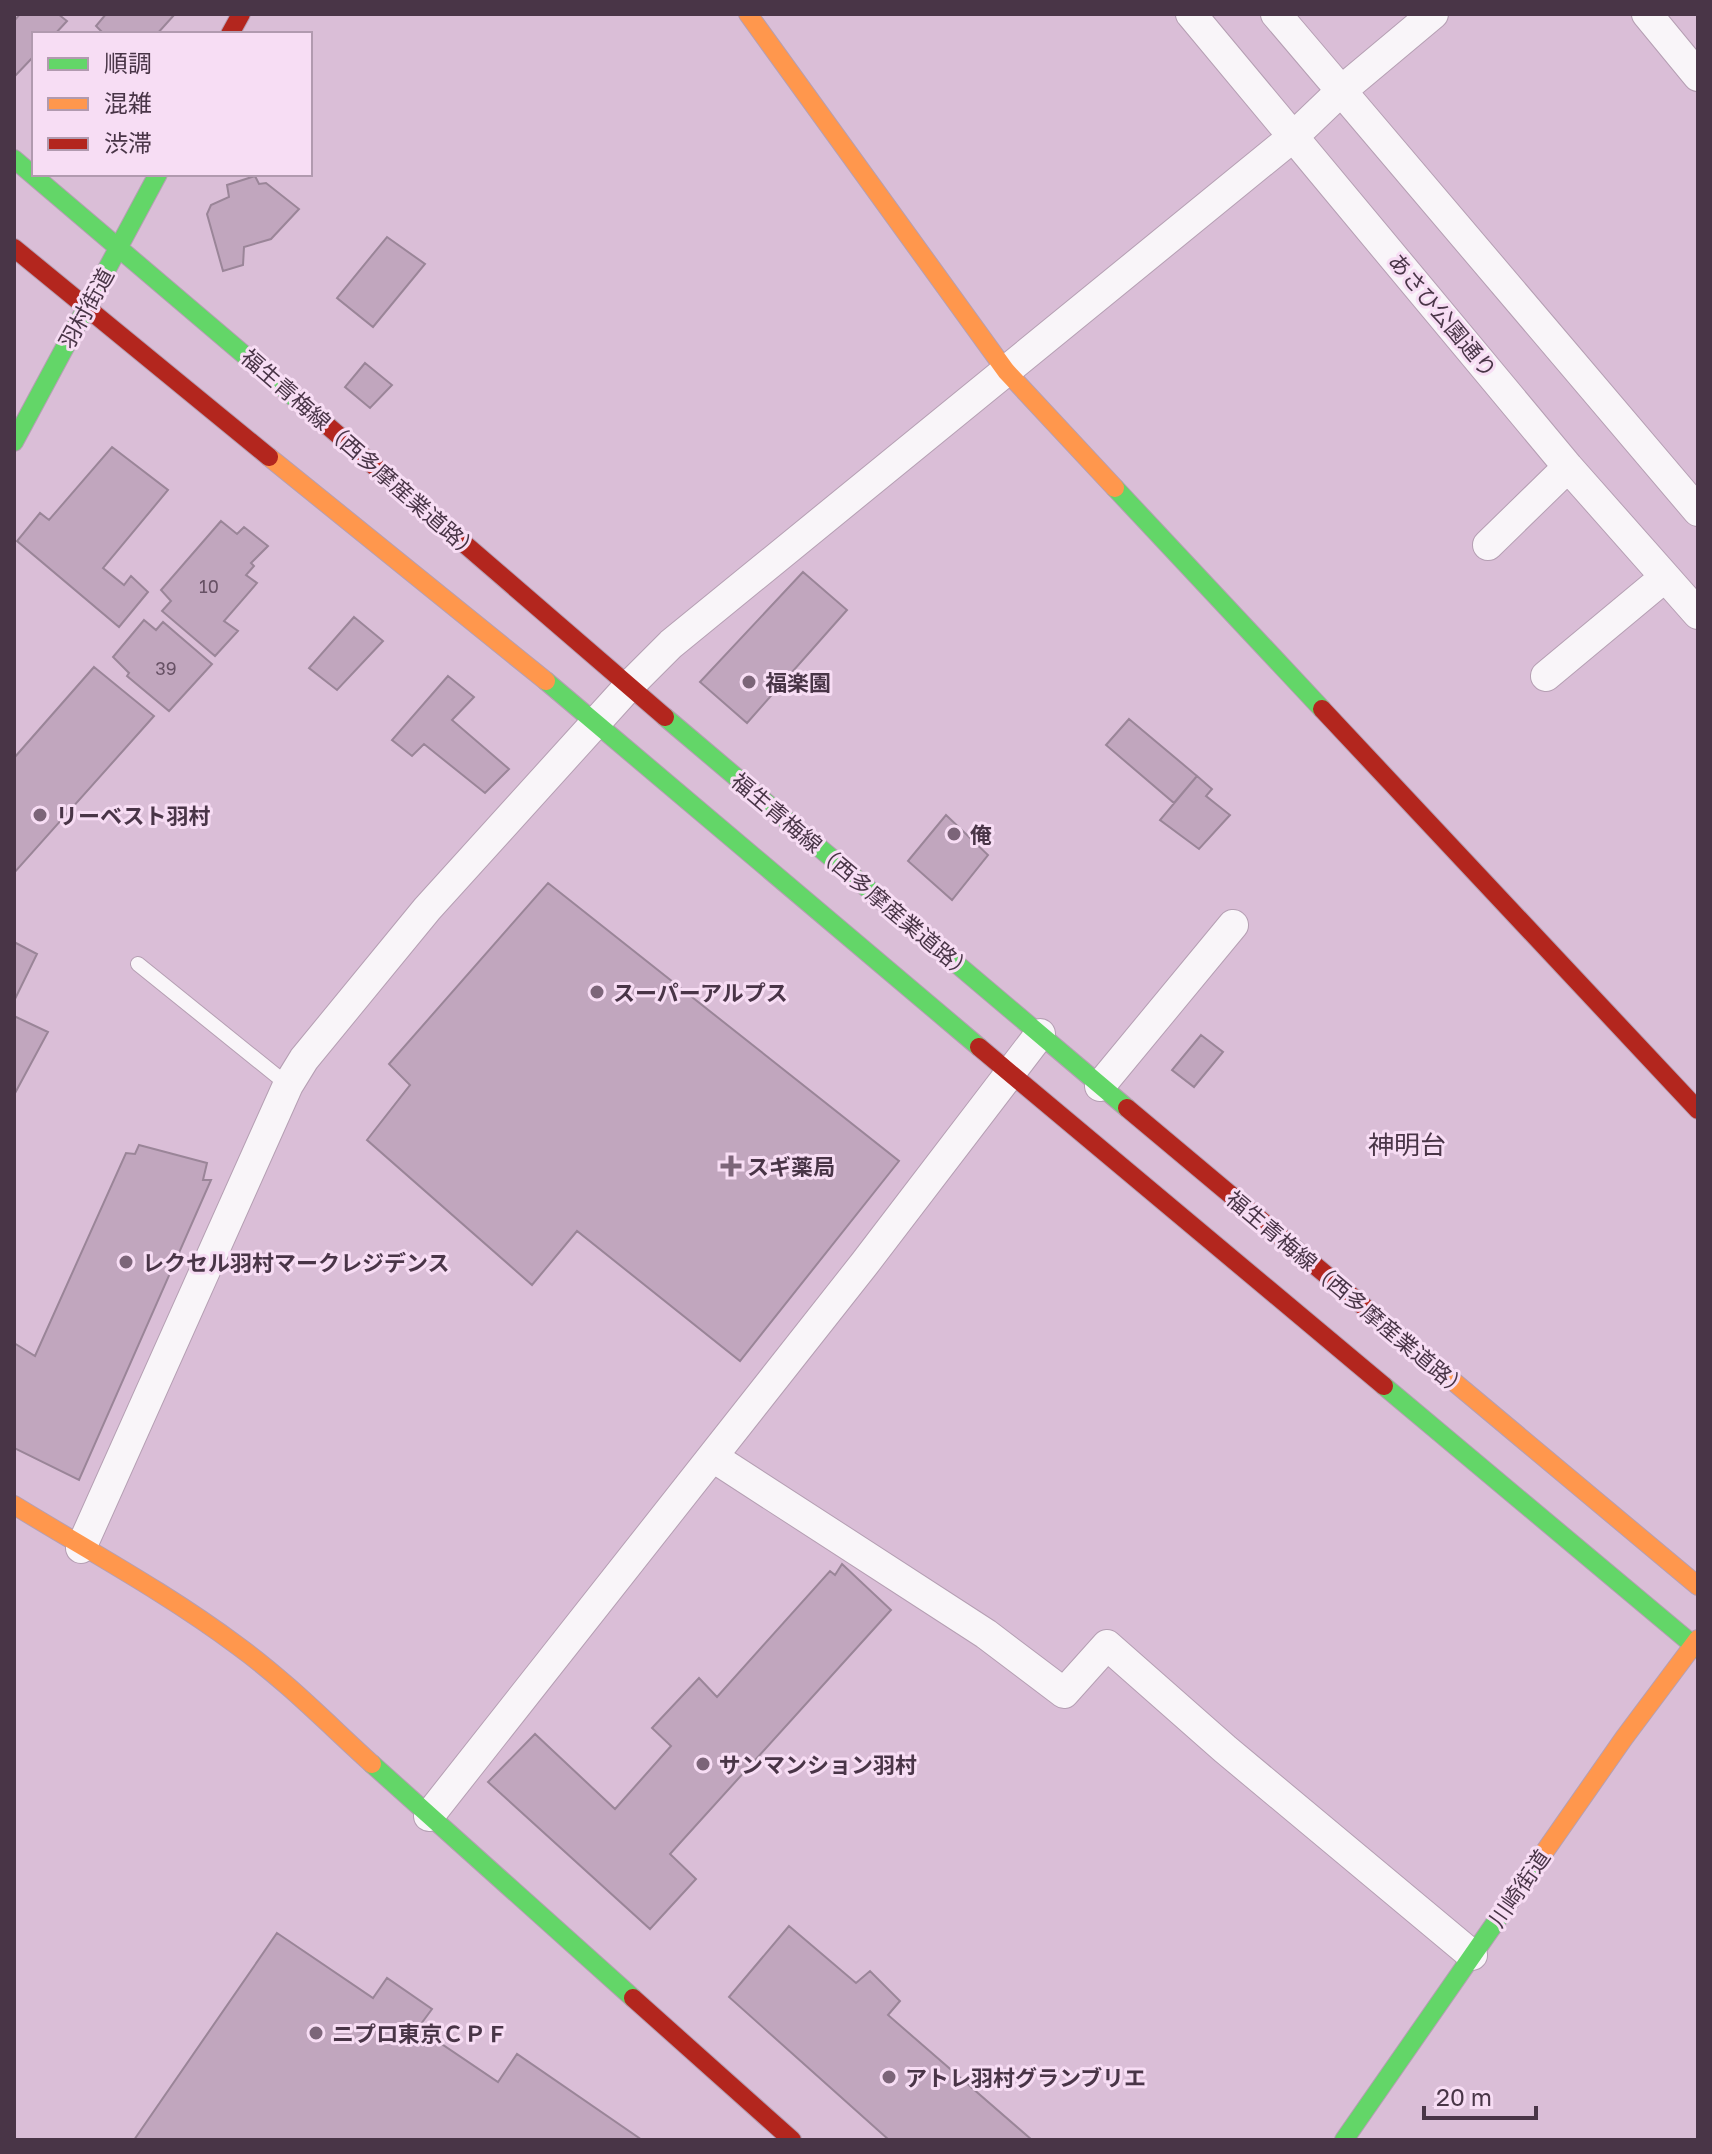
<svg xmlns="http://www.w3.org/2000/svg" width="1712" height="2154" viewBox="0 0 1712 2154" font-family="'Golos Text','Noto Sans JP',sans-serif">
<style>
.building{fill:#c1a6be;stroke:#9a8598;stroke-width:2}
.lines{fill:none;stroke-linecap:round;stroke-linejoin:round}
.lane-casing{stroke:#b59fb3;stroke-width:16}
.street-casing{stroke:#b59fb3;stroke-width:32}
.fast-casing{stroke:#b59fb3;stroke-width:20}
.slow-casing{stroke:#b59fb3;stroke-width:20}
.jam-casing{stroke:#b59fb3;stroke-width:20}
.lane{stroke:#f9f5f9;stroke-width:14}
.street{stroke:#f9f5f9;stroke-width:30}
.fast{stroke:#63d668;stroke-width:18}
.slow{stroke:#ff974d;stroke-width:18}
.jam{stroke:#b3261e;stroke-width:18}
.poi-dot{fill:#7c6579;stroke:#f7ddf4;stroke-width:3}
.labels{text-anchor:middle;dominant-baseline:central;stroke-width:6;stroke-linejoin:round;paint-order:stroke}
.number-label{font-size:18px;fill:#675165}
.street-label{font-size:22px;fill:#493547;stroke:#f7ddf4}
.poi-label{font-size:22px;font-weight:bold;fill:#493547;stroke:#f7ddf4;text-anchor:start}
.quarter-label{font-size:26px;fill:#493547;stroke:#f7ddf4}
</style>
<rect width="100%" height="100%" fill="#dabed7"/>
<path class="building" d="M20,14H58L67,21L55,34H34V56L14,77V21Z
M106,14H175L157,34H104L96,26Z
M255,176L259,184L266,183L299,209L271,239L244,247L243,265L223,271L207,214L211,205L229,197L227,185Z
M387,237L425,264L373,327L337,298Z
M365,363L392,385L370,408L345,387Z
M112,447L168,490L103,568L124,585L131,576L148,592L119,627L17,541L40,513L49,520Z
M221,521L237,534L244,527L268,546L251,563L254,566L246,575L257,583L224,621L238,631L215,656L162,611L171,601L161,590Z
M803,572L847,610L747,723L700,682Z
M354,617L383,641L337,690L309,668Z
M144,620L156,630L163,622L212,664L169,711L127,676L129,673L113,657Z
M94,667L154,716L14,873V758Z
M448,676L474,697L452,720L509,769L485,793L424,744L412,756L392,740Z
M1129,719L1197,776L1174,803L1106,745Z
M1197,776L1212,789L1206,796L1230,815L1199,849L1160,820Z
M946,815L988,855L952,900L908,861Z
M548,883L899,1161L740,1361L577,1231L532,1285L367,1140L410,1085L389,1064Z
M14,942L37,954L14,1001Z
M14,1016L48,1032L14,1095Z
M1201,1035L1223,1052L1194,1087L1172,1070Z
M139,1145L207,1163L203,1180H211L79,1480L14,1448V1343L35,1356L126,1153L135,1154Z
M842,1564L891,1610L670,1854L696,1879L650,1929L488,1782L535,1734L615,1809L671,1746L652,1728L699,1678L717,1697L830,1571L835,1575Z
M789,1926L856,1983L870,1971L900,2001L888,2015L1032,2140H889L729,1997Z
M277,1933L373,1998L387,1978L432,2009L418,2028L498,2082L517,2054L642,2140H134Z"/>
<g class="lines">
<defs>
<path id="lane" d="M138,964L288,1085"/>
<path id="street" d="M1191,14L1568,467L1698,614
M1276,14L1698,511
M1647,14L1698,76
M1488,545L1568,467
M1546,676L1665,577
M1100,1086L1233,925
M713,1457L986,1634L1064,1693L1107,1645L1225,1749L1472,1955
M81,1548L288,1085L304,1059L427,909L629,686L671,644L1294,136L1341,91L1433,14
M429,1816L865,1263L1040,1034"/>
<path id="fast" d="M14,159L329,427
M14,442L158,174
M1115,488L1322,709
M546,681L979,1047
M665,717L1127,1108
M1384,1386L1698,1649
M372,1764L633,1998
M1344,2140L1543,1854"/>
<path id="slow" d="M748,14L1006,371L1115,488
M269,457L546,681
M1386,1325L1698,1586
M14,1505C89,1551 167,1593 238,1646C286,1681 328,1724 372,1764
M1543,1854L1624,1738L1698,1639"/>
<path id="jam" d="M230,34L241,14
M14,248L269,457
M329,427L665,717
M1322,709L1698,1110
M979,1047L1384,1386
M1127,1108L1386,1325
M633,1998L792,2140"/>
</defs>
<use href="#lane" class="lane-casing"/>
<use href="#street" class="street-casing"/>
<use href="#fast" class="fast-casing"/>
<use href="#slow" class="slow-casing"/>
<use href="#jam" class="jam-casing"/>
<use href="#lane" class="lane"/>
<use href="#street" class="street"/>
<use href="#fast" class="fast"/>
<use href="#slow" class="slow"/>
<use href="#jam" class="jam"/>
</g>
<g class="poi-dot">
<circle cx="749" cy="682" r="8"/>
<circle cx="40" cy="815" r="8"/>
<circle cx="954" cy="834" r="8"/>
<circle cx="597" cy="992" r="8"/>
<path d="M727 1154h8v8h8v8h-8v8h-8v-8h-8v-8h8z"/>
<circle cx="126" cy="1262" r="8"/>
<circle cx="703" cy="1764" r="8"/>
<circle cx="316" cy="2033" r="8"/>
<circle cx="889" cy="2077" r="8"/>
</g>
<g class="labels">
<g class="number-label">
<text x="209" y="586">10</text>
<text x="166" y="668">39</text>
</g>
<g class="street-label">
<text transform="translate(86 308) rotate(-61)">羽村街道</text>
<text transform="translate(1443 315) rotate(50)">あさひ公園通り</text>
<text transform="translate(361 454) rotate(41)">福生青梅線（西多摩産業道路）</text>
<text transform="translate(853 876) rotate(40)">福生青梅線（西多摩産業道路）</text>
<text transform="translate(1348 1294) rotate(40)">福生青梅線（西多摩産業道路）</text>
<text transform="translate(1519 1888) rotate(-55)">川崎街道</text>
</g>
<g class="poi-label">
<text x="765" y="682">福楽園</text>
<text x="56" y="815">リーベスト羽村</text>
<text x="970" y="834">俺</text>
<text x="613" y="992">スーパーアルプス</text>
<text x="747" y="1166">スギ薬局</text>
<text x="142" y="1262">レクセル羽村マークレジデンス</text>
<text x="719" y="1764">サンマンション羽村</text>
<text x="332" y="2033">ニプロ東京ＣＰＦ</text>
<text x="905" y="2077">アトレ羽村グランブリエ</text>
</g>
<g class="quarter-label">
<text x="1407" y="1144">神明台</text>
</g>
</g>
<rect width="1712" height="2154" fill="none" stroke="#493547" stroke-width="32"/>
<rect x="32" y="32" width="280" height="144" fill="#f7ddf4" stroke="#b19aaf" stroke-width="2"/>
<rect x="48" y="58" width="40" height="12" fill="#63d668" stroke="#b19aaf" stroke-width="2"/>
<text x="104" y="72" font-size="24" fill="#493547">順調</text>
<rect x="48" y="98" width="40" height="12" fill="#ff974d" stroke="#b19aaf" stroke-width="2"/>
<text x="104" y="112" font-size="24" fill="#493547">混雑</text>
<rect x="48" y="138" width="40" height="12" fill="#b3261e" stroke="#b19aaf" stroke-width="2"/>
<text x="104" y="152" font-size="24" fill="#493547">渋滞</text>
<path d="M1424 2106v12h112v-12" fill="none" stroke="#493547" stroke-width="4"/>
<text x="1436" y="2106" font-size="24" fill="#493547" stroke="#f7ddf4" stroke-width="6" paint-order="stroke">20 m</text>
</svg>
